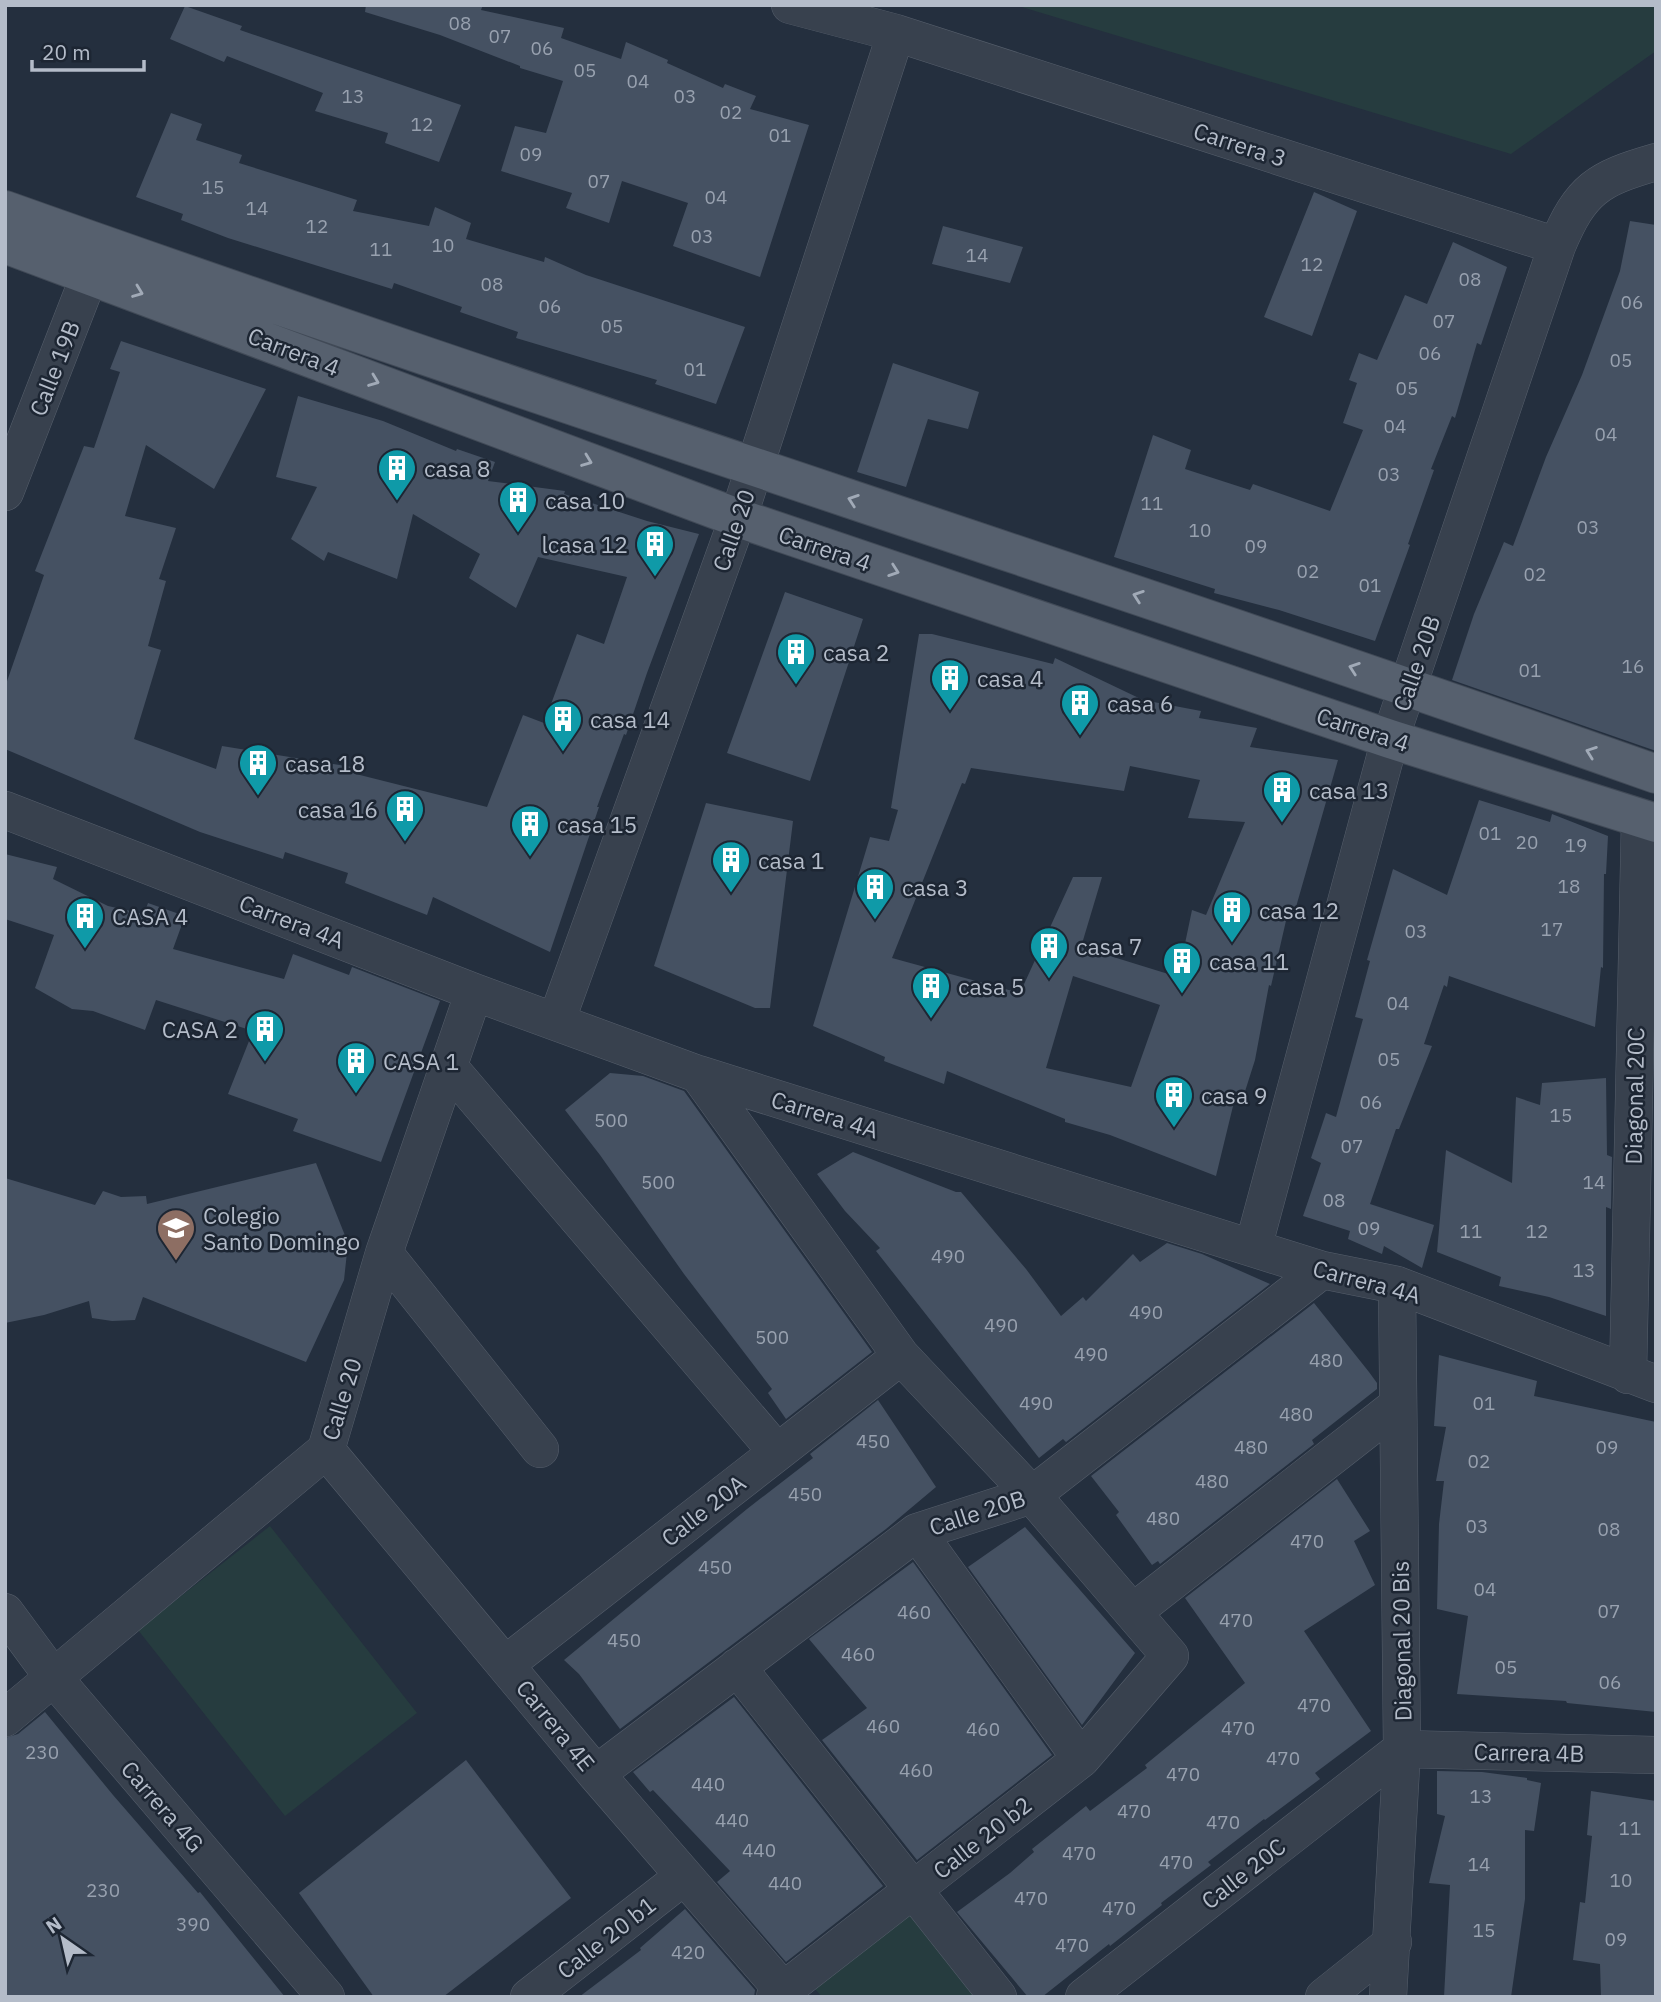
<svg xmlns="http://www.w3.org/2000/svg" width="1661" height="2002" viewBox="0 0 1661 2002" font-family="'IBM Plex Sans',sans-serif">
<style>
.green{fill:#263c3f}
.building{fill:#455162;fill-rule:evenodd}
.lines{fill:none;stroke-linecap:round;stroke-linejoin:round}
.minor-casing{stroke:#565f6c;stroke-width:38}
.major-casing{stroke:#414a57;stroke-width:40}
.minor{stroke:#38414e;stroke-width:37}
.major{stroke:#56606e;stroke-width:38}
.oneway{stroke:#a1aab7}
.labels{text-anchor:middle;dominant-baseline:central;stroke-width:5;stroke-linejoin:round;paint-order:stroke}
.number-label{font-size:19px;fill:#98a1af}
.street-label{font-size:23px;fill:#b4bcc9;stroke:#1d2633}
.poi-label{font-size:23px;fill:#b4bcc9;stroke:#1d2633;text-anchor:start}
</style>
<rect width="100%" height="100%" fill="#242f3e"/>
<path class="green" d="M1015,5H1656V51L1511,154Z
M270,1526L417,1713L285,1816L138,1630Z
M915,1908L986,1997H822L815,1989Z"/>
<path class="building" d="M366,5H483L481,10L564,28L561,38L621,59L626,42L668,60L667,63L723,88L725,84L756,96L750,109L809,125L760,277L673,246L688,203L622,181L609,223L566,208L572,193L501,171L515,126L546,133L563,81L520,68V66L440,35L365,12Z
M185,6L242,26L240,30L461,105L439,162L385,143L388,133L315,111L323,93L227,56L224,62L170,39Z
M171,113L202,124L196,140L242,155L239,163L357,200L353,211L429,226L435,207L471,223L466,239L544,262L545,257L586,275L745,327L716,404L655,384L657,380L516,338L518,332L460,312L462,307L394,283L392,289L228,238L181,220L183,214L136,197Z
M1314,192L1357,211L1312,336L1264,317Z
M1630,221L1656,225V751L1452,680L1474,614L1504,542L1513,546L1546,457L1582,375L1620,271Z
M943,226L1023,247L1010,283L932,264Z
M1453,242L1507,267L1481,345L1477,343L1455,418L1452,416L1431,469L1434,470L1408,544L1410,545L1375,641L1279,610L1214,593L1215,589L1114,557L1153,435L1191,450L1185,469L1250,490L1253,484L1330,511L1363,430L1343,423L1357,383L1349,380L1359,353L1377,360L1405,295L1427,304Z
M121,341L266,389L214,489L146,445L125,516L176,528L159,579L166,581L148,646L161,650L134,739L216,769L222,746L358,768L356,774L487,807L523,715L544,723L577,634L604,644L627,577L538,557L516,608L469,578L480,554L413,514L397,579L328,552L324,561L291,539L317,487L276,477L298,396L383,421L456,451L457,449L495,462L488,481L565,491L564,494L647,521L699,534L647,673L626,735L624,734L597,807H599L550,952L433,897L427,915L345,883L348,873L285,852L283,859L200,832L5,749V687L44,575L35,571L84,446L94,448L120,372L110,369Z
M893,363L979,392L968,429L928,419L906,487L857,472Z
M785,592L863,619L810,781L727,753Z
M919,634H932L1053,664L1055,658L1143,700L1201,711L1199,718L1257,728L1250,747L1338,760L1294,914L1288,912L1271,986L1269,985L1255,1060L1241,1104L1234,1102L1216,1176L1110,1135L1065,1122V1119L947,1071L944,1084L884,1061L885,1057L813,1026L870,837L889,841L898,810L891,808ZM1130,766L1200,780L1188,818L1245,822L1206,915L1192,910L1178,977L1081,947L1102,877H1073L1020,993L892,958L962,783L965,784L971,768L1124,791ZM1073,976L1160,1005L1131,1087L1046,1068Z
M1479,800L1550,822L1552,814L1608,836L1606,874H1604L1603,968L1601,967L1595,1027L1449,976L1447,987L1444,985L1424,1044L1432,1046L1399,1129H1396L1370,1204L1434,1225L1422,1268L1384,1246L1382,1254L1348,1239L1350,1231L1303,1216L1321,1163L1311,1158L1326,1113L1336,1117L1363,1019L1355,1017L1370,961L1367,960L1393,869L1447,895Z
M706,803L793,821L770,1008H755L654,966Z
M5,854L57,867L53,879L108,906L144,914L148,903L185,916L173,949L284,979L293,954L349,975L352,967L440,1001L381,1162L293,1131L298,1119L228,1094L253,1031L156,1000L145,1030L93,1011L72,1009L35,988L54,935L5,919Z
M610,1073L643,1076L684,1091L872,1352L786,1419L768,1393L772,1389L684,1274L600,1155L565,1110Z
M1606,1078L1607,1155L1612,1157L1611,1209L1606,1207V1316L1549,1297L1499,1286L1501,1277L1437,1252L1446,1150L1512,1183L1516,1097L1540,1105L1542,1083Z
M853,1152L956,1192H961L1026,1269L1061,1316L1083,1297L1086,1301L1133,1254L1140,1262L1167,1243L1202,1254L1270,1284L1066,1442L1063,1439L1039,1458L876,1251L880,1248L845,1211L817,1174Z
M316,1163L348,1243L344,1280L306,1362L143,1297L135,1320L112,1321L92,1318L89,1301L44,1315L5,1323V1178L95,1205L103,1191L121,1197L146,1196L147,1204Z
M1314,1303L1369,1372L1377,1383V1389L1312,1440L1314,1444L1160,1564L1158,1561L1152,1565L1116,1515L1119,1512L1091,1476Z
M1439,1355L1537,1381L1534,1396L1656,1422V1712L1567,1703L1566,1701L1457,1694L1468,1616L1437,1609L1439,1524L1444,1481H1436L1446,1427L1434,1426Z
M878,1400L936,1487L886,1529L620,1729L579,1674L564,1660L747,1509L813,1458L810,1454Z
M1337,1479L1370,1531L1354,1541L1375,1585L1304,1631L1371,1731L1315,1773L1320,1779L1265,1820L1264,1819L1208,1862L1211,1865L1161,1903L1162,1905L1110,1946L1109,1944L1042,1997H1028L957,1912L1010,1873L1034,1852L1032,1849L1086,1806L1090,1811L1147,1768L1145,1765L1245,1683L1185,1598Z
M1025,1527L1135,1653L1082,1725L968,1567Z
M913,1562L1052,1755L917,1860L822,1740L867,1708L809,1639Z
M734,1697L883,1886L786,1962L717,1882L730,1871L653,1790L650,1792L633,1772Z
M45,1712L113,1795L198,1893L200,1892L285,1997H5V1738L18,1734Z
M466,1760L571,1898L443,1997H374L299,1893Z
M1437,1771L1482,1772L1527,1778V1780L1541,1783L1534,1831L1525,1830V1899L1511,1997H1444L1450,1885L1429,1883L1445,1816L1437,1814Z
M1591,1791L1656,1801V1997H1601L1600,1964L1573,1960L1580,1902L1585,1903L1592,1836L1587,1835Z
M685,1909L755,1990L754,1997H579L641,1950L640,1948Z"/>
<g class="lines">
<defs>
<path id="minor" d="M790,5L896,33L1557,246C1581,189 1597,179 1656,162
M5,492L90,274L98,248
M5,810L474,992L698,1074L1322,1270L1397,1285L1656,1384
M556,1022L738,518L896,33
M448,1066L777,1452
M698,1074L901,1356L1032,1495L1170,1656L1081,1759L775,1997
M1253,1248L1390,739L1557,246
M384,1253L540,1449
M1628,1375L1640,818
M326,1450L596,1774L789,1997
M917,1532L1081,1759
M5,1612L53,1677L326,1997
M1133,1612L1398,1405
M506,1664L901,1356
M737,1667L998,1997
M5,1718L326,1450L384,1253L474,992
M596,1774L917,1532L1032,1495L1322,1270
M529,1997L683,1877
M1084,1997L1402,1749L1656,1755
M1324,1997L1393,1942
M1388,1997L1402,1749L1397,1285"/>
<path id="major" d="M5,210C553,405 1108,580 1656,774
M5,244L738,518L1390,739L1656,823"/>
</defs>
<use href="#minor" class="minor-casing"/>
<use href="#major" class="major-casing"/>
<use href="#minor" class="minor"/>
<use href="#major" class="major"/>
</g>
<defs><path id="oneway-chevron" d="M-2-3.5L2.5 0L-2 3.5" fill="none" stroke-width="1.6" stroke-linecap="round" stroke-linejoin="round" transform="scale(1.75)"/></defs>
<g class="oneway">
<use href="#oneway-chevron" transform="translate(138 292) rotate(21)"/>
<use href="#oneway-chevron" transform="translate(374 381) rotate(21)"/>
<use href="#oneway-chevron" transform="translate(587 461) rotate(21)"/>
<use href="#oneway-chevron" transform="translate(853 500) rotate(-161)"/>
<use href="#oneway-chevron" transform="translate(894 571) rotate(19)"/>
<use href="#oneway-chevron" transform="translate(1138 596) rotate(-161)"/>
<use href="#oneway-chevron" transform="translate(1354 668) rotate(-161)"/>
<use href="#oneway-chevron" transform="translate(1591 752) rotate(-160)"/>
</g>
<defs>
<symbol id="building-pin" viewBox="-11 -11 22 30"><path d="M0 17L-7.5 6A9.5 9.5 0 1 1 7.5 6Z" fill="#0f9aa8" stroke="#1d2633"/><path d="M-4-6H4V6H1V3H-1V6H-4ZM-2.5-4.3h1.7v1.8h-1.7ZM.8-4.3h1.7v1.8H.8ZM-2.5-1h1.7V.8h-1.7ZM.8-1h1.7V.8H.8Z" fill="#fff"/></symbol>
<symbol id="school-pin" viewBox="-11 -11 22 30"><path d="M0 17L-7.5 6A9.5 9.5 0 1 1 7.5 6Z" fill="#8d6e63" stroke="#1d2633"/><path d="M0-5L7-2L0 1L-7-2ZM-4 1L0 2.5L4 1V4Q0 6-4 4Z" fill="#fff"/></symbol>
</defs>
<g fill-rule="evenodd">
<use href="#building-pin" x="375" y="446" width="44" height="60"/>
<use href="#building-pin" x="496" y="478" width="44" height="60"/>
<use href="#building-pin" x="633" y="522" width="44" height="60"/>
<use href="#building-pin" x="774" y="630" width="44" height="60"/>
<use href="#building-pin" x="928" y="656" width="44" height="60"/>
<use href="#building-pin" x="1058" y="681" width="44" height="60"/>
<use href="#building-pin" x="541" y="697" width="44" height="60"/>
<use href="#building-pin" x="236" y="741" width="44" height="60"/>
<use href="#building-pin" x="1260" y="768" width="44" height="60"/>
<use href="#building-pin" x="383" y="787" width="44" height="60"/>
<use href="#building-pin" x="508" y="802" width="44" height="60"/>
<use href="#building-pin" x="709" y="838" width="44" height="60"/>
<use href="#building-pin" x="853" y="865" width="44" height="60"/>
<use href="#building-pin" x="1210" y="888" width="44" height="60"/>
<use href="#building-pin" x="63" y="894" width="44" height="60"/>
<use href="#building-pin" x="1027" y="924" width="44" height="60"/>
<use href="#building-pin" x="1160" y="939" width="44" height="60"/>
<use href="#building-pin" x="909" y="964" width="44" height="60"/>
<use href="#building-pin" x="243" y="1007" width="44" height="60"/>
<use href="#building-pin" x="334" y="1039" width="44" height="60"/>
<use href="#building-pin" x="1152" y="1073" width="44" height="60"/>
<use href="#school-pin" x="154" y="1206" width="44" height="60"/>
</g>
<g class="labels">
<g class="number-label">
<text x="460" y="23">08</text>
<text x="500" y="36">07</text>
<text x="542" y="48">06</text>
<text x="585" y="70">05</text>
<text x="638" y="81">04</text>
<text x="353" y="96">13</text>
<text x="685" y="96">03</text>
<text x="731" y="112">02</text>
<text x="422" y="124">12</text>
<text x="780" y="135">01</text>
<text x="531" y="154">09</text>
<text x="599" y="181">07</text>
<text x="213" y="187">15</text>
<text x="716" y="197">04</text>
<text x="257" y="208">14</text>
<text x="317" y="226">12</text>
<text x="702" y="236">03</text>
<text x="443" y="245">10</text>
<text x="381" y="249">11</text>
<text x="977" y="255">14</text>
<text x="1312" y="264">12</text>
<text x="1470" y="279">08</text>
<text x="492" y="284">08</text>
<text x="1632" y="302">06</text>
<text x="550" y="306">06</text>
<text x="1444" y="321">07</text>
<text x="612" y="326">05</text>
<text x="1430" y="353">06</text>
<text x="1621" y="360">05</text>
<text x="695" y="369">01</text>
<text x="1407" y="388">05</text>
<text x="1395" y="426">04</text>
<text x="1606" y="434">04</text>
<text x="1389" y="474">03</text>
<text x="1152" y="503">11</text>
<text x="1588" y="527">03</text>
<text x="1200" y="530">10</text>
<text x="1256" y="546">09</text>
<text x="1308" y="571">02</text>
<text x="1535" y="574">02</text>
<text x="1370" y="585">01</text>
<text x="1633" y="666">16</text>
<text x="1530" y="670">01</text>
<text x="1490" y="833">01</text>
<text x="1527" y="842">20</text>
<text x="1576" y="845">19</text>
<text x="1569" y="886">18</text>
<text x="1552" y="929">17</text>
<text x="1416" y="931">03</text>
<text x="1398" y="1003">04</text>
<text x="1389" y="1059">05</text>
<text x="1371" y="1102">06</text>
<text x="1561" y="1115">15</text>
<text x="611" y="1120">500</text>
<text x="1352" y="1146">07</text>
<text x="658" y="1182">500</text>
<text x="1594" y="1182">14</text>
<text x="1334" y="1200">08</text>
<text x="1369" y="1228">09</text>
<text x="1471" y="1231">11</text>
<text x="1537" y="1231">12</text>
<text x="948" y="1256">490</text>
<text x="1584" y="1270">13</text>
<text x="1146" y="1312">490</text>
<text x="1001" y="1325">490</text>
<text x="772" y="1337">500</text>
<text x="1091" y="1354">490</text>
<text x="1326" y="1360">480</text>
<text x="1036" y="1403">490</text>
<text x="1484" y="1403">01</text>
<text x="1296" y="1414">480</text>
<text x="873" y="1441">450</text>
<text x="1251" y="1447">480</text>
<text x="1607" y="1447">09</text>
<text x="1479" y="1461">02</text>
<text x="1212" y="1481">480</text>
<text x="805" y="1494">450</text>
<text x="1163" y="1518">480</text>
<text x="1477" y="1526">03</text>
<text x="1609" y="1529">08</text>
<text x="1307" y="1541">470</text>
<text x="715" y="1567">450</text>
<text x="1485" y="1589">04</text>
<text x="1609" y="1611">07</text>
<text x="914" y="1612">460</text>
<text x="1236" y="1620">470</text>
<text x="624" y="1640">450</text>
<text x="858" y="1654">460</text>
<text x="1506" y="1667">05</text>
<text x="1610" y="1682">06</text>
<text x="1314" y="1705">470</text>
<text x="883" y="1726">460</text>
<text x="1238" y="1728">470</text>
<text x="983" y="1729">460</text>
<text x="42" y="1752">230</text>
<text x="1283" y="1758">470</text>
<text x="916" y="1770">460</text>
<text x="1183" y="1774">470</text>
<text x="708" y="1784">440</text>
<text x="1481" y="1796">13</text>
<text x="1134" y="1811">470</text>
<text x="732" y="1820">440</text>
<text x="1223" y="1822">470</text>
<text x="1630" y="1828">11</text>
<text x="759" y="1850">440</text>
<text x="1079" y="1853">470</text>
<text x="1176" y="1862">470</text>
<text x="1479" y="1864">14</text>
<text x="1621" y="1880">10</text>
<text x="785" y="1883">440</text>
<text x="103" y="1890">230</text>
<text x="1031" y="1898">470</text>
<text x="1119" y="1908">470</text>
<text x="193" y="1924">390</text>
<text x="1484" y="1930">15</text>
<text x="1616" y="1939">09</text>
<text x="1072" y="1945">470</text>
<text x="688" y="1952">420</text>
</g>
<g class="street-label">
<text transform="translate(1240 144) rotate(18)">Carrera 3</text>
<text transform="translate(294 351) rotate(21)">Carrera 4</text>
<text transform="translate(54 368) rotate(-69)">Calle 19B</text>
<text transform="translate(733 530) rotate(-71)">Calle 20</text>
<text transform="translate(825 548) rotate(19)">Carrera 4</text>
<text transform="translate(1416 663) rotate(-71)">Calle 20B</text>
<text transform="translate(1363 729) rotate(18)">Carrera 4</text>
<text transform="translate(292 921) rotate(21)">Carrera 4A</text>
<text transform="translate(1634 1096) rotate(-89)">Diagonal 20C</text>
<text transform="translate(825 1114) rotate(17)">Carrera 4A</text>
<text transform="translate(1367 1281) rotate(15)">Carrera 4A</text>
<text transform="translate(341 1399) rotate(-73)">Calle 20</text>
<text transform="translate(703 1510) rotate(-38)">Calle 20A</text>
<text transform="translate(977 1512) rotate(-18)">Calle 20B</text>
<text transform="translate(1401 1641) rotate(-91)">Diagonal 20 Bis</text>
<text transform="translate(556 1725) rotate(51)">Carrera 4E</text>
<text transform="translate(1529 1752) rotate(1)">Carrera 4B</text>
<text transform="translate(163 1806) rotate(49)">Carrera 4G</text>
<text transform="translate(982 1837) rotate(-38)">Calle 20 b2</text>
<text transform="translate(1243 1873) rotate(-38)">Calle 20C</text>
<text transform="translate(606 1937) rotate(-38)">Calle 20 b1</text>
</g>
<g class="poi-label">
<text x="424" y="468">casa 8</text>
<text x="545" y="500">casa 10</text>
<text x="628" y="544" text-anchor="end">lcasa 12</text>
<text x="823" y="652">casa 2</text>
<text x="977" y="678">casa 4</text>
<text x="1107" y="703">casa 6</text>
<text x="590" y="719">casa 14</text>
<text x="285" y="763">casa 18</text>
<text x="1309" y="790">casa 13</text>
<text x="378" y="809" text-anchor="end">casa 16</text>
<text x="557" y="824">casa 15</text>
<text x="758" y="860">casa 1</text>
<text x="902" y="887">casa 3</text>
<text x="1259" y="910">casa 12</text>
<text x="112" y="916">CASA 4</text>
<text x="1076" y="946">casa 7</text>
<text x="1209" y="961">casa 11</text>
<text x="958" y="986">casa 5</text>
<text x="238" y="1029" text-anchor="end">CASA 2</text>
<text x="383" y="1061">CASA 1</text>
<text x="1201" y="1095">casa 9</text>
<text x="203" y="1215">Colegio<tspan x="203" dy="26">Santo Domingo</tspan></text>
</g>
</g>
<rect width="1661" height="2002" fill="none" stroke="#b4bcc9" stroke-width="14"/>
<g transform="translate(63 1939) rotate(326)" stroke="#1d2633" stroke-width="5" paint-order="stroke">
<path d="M0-5L12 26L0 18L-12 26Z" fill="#b4bcc9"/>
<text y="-10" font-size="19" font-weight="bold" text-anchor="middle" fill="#b4bcc9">N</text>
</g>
<path d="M32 60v10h112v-10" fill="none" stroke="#b4bcc9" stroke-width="3.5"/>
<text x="42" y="60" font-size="21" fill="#b4bcc9" stroke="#1d2633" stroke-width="5" paint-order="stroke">20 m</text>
</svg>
